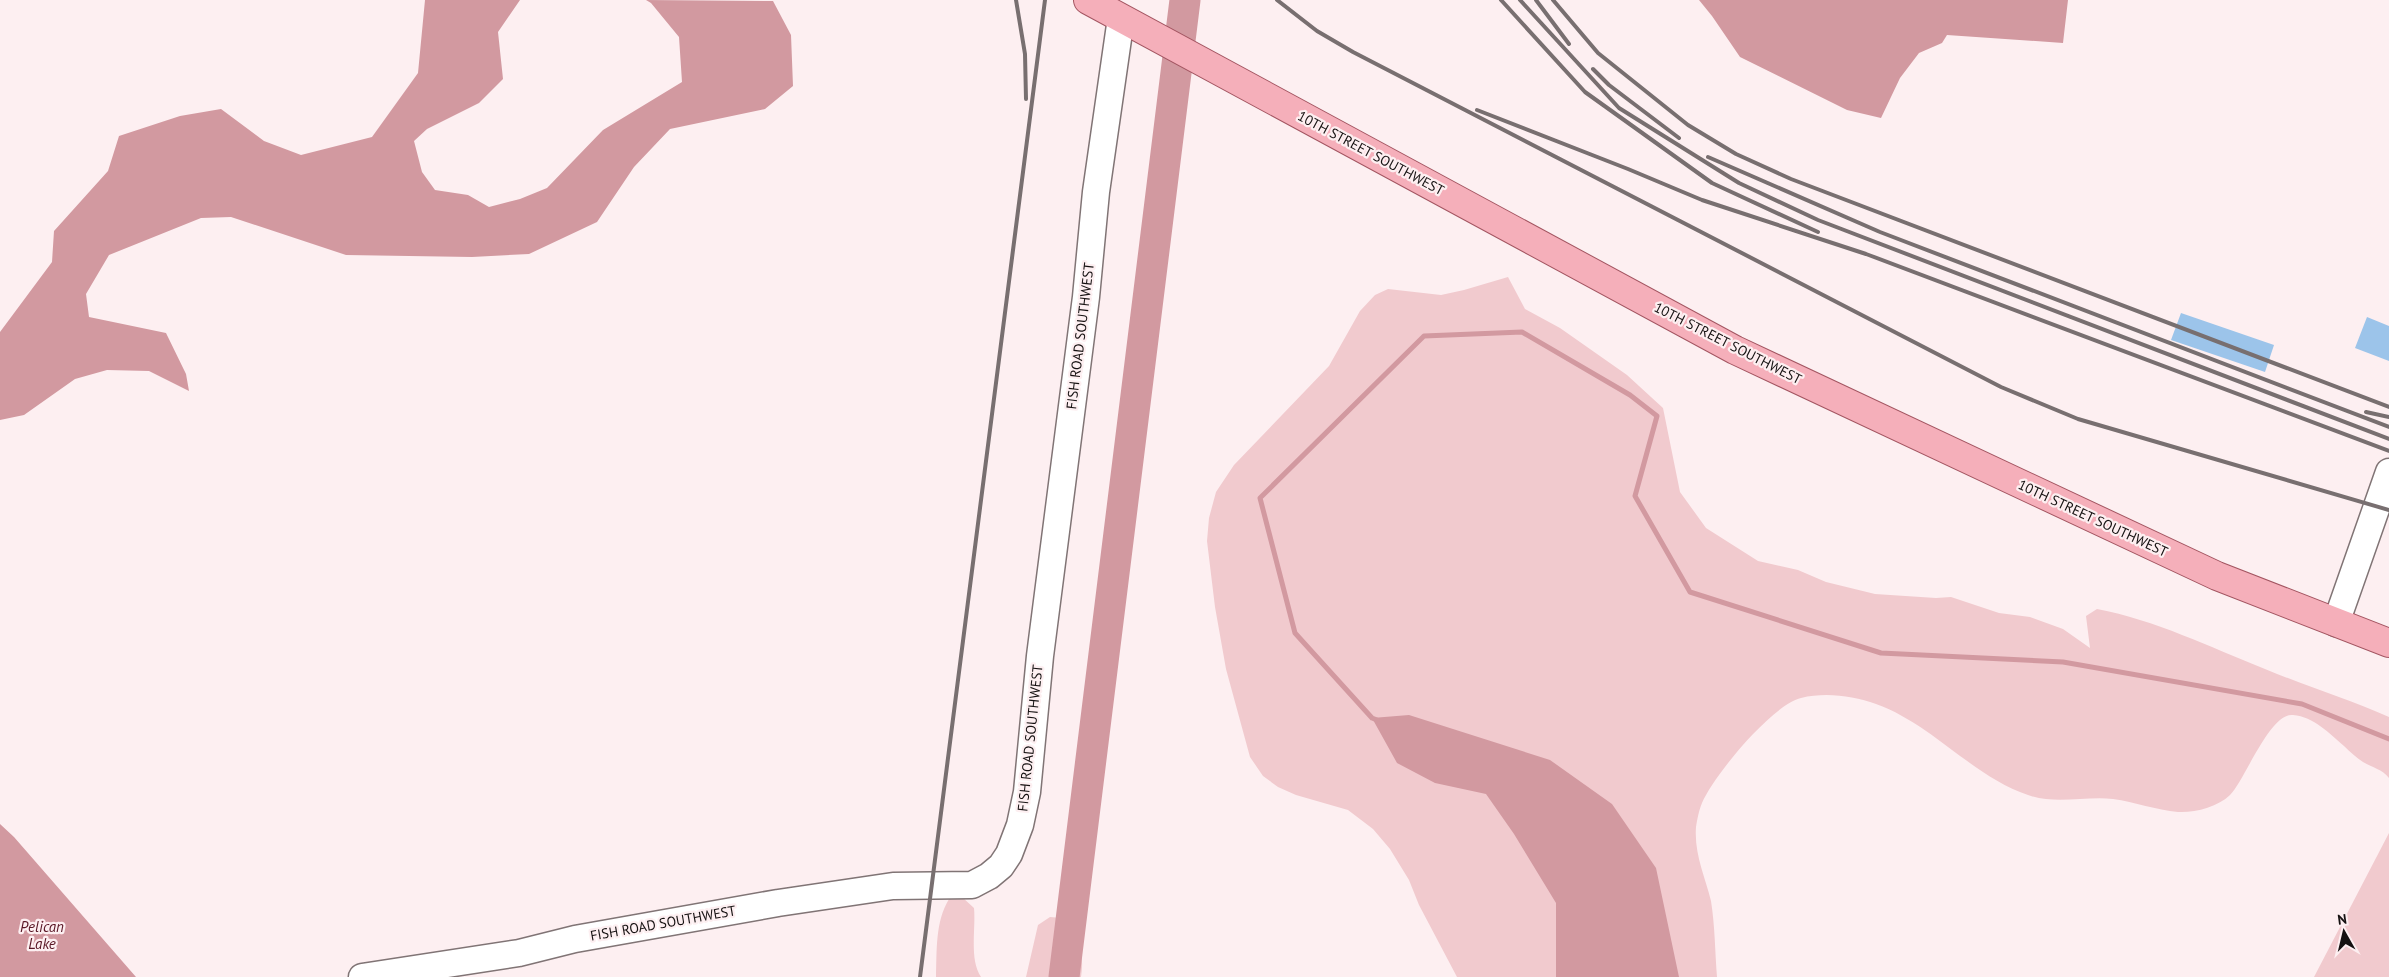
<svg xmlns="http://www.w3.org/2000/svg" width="2389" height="977" viewBox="0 0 2389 977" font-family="'PT Sans',sans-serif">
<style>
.green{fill:#f1cace}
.water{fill:#d299a0}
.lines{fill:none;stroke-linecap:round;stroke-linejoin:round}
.stream{stroke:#d299a0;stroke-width:5}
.river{stroke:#d299a0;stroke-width:31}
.building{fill:#9cc4ea}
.minor-casing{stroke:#807475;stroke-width:29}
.major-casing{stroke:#a35561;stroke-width:30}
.minor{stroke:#fff;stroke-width:26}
.major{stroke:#f5afba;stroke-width:28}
.rail{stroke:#786f70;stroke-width:4}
.labels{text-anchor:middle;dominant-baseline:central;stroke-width:4.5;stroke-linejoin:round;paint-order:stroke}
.street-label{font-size:14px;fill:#151111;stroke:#fdeff1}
.water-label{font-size:15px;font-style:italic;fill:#5a1726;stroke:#fdeff1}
</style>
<rect width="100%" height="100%" fill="#fdeff1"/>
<path class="green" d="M1508,277L1525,309L1560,328L1627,375L1663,408L1680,492L1706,528L1758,561L1798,570L1826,582L1875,594L1936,598L1951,597L1999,613L2030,617L2063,629L2090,648L2086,616L2097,609C2155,620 2210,647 2265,669C2306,686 2348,699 2389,717V778C2382,769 2373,768 2363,762C2357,758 2350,752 2344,746C2329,733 2314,717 2293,715C2270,712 2245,780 2230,795C2218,807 2194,813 2178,812C2156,810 2135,802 2113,799C2085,796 2055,805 2028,795C1972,776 1932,724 1876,704C1853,696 1826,692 1801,698C1772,705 1714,775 1702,803C1699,810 1697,820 1696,827C1694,854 1705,876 1711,901C1715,926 1715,952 1717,977H1457L1419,905L1409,880L1390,849L1373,829L1348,810L1296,795L1278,787L1263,776L1250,757L1226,669L1215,607L1207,541L1209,518L1216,492L1234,465L1329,366L1360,311L1375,295L1388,289L1441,295L1464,290Z
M2389,833V977H2314Z
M962,897L974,908C976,929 969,959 981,977H936C937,951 935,922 949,899Z
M1050,917L1062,918C1078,937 1085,951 1081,977H1026L1038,925Z"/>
<path class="water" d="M425,0H520L498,32L503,79L479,103L427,129L414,141L422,172L435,190L468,195L489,207L520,199L547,188L603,130L682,82L679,37L651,3L646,0L773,1L791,35L793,86L765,109L670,129L634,167L597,222L529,254L472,257L346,255L231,217L201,218L109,255L86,294L89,317L166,333L186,374L189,391L149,371L107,370L75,379L24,415L0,420V332L52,262L54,231L108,171L119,136L180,116L221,109L264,141L301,155L372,137L418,73Z
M1699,0H2068L2063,43L1947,35L1942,43L1919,53L1900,78L1881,118L1847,110L1740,57L1712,16Z
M1409,715L1550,760L1612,804L1656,868L1679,977H1556V903L1514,834L1486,794L1435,783L1397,763L1372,718Z
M0,824L14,837L136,977H0Z"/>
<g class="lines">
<path class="stream" d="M1377,720L1372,718L1295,633L1260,498L1424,336L1522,332L1630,395L1657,416L1635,496L1690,592L1881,653L2063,662L2302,704L2389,739"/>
<path class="river" d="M1064,977L1185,0"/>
</g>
<path class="building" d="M2181,313L2274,345L2265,372L2171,340Z
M2367,317L2389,326V361L2355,348Z"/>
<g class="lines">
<defs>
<path id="minor" d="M2336,623L2389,472
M362,977L519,953L575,939L778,903L893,886L972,885L989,876L1001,866L1009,854L1020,825L1027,792L1040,656L1086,297L1096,192L1121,18"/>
<path id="major" d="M1088,0L1735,350L2217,576L2389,643"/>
</defs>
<use href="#minor" class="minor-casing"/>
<use href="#major" class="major-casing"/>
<use href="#minor" class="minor"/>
<use href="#major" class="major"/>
<path class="rail" d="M1016,0L1025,54L1026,99
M1277,0L1317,31L1353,52L2001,387L2078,419L2389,510
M1501,0L1585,92L1712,183L1818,232
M1520,0L1619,108L1739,183L1818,220L2389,439
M1536,0L1569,44
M1553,0L1598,53L1688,125L1736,154L1791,179L2389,407
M1593,69L1609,85L1679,138
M1477,110L1628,169L1702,200L1866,254L2389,451
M1708,157L1880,232L2389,427
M2366,412L2389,417
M920,977L1045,0"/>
</g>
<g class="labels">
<g class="street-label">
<text transform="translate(1371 153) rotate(28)">10TH STREET SOUTHWEST</text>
<text transform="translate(1080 336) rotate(-83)">FISH ROAD SOUTHWEST</text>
<text transform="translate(1728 343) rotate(27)">10TH STREET SOUTHWEST</text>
<text transform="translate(2093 518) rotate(25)">10TH STREET SOUTHWEST</text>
<text transform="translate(1030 738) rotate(-84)">FISH ROAD SOUTHWEST</text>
<text transform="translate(663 923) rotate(-10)">FISH ROAD SOUTHWEST</text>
</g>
<g class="water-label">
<text x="42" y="926">Pelican<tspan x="42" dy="17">Lake</tspan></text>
</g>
</g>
<g transform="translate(2344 932) rotate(352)" stroke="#fdeff1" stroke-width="4" paint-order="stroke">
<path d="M0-4L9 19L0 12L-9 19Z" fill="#151111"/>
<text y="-8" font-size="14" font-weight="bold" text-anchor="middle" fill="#151111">N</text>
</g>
</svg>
